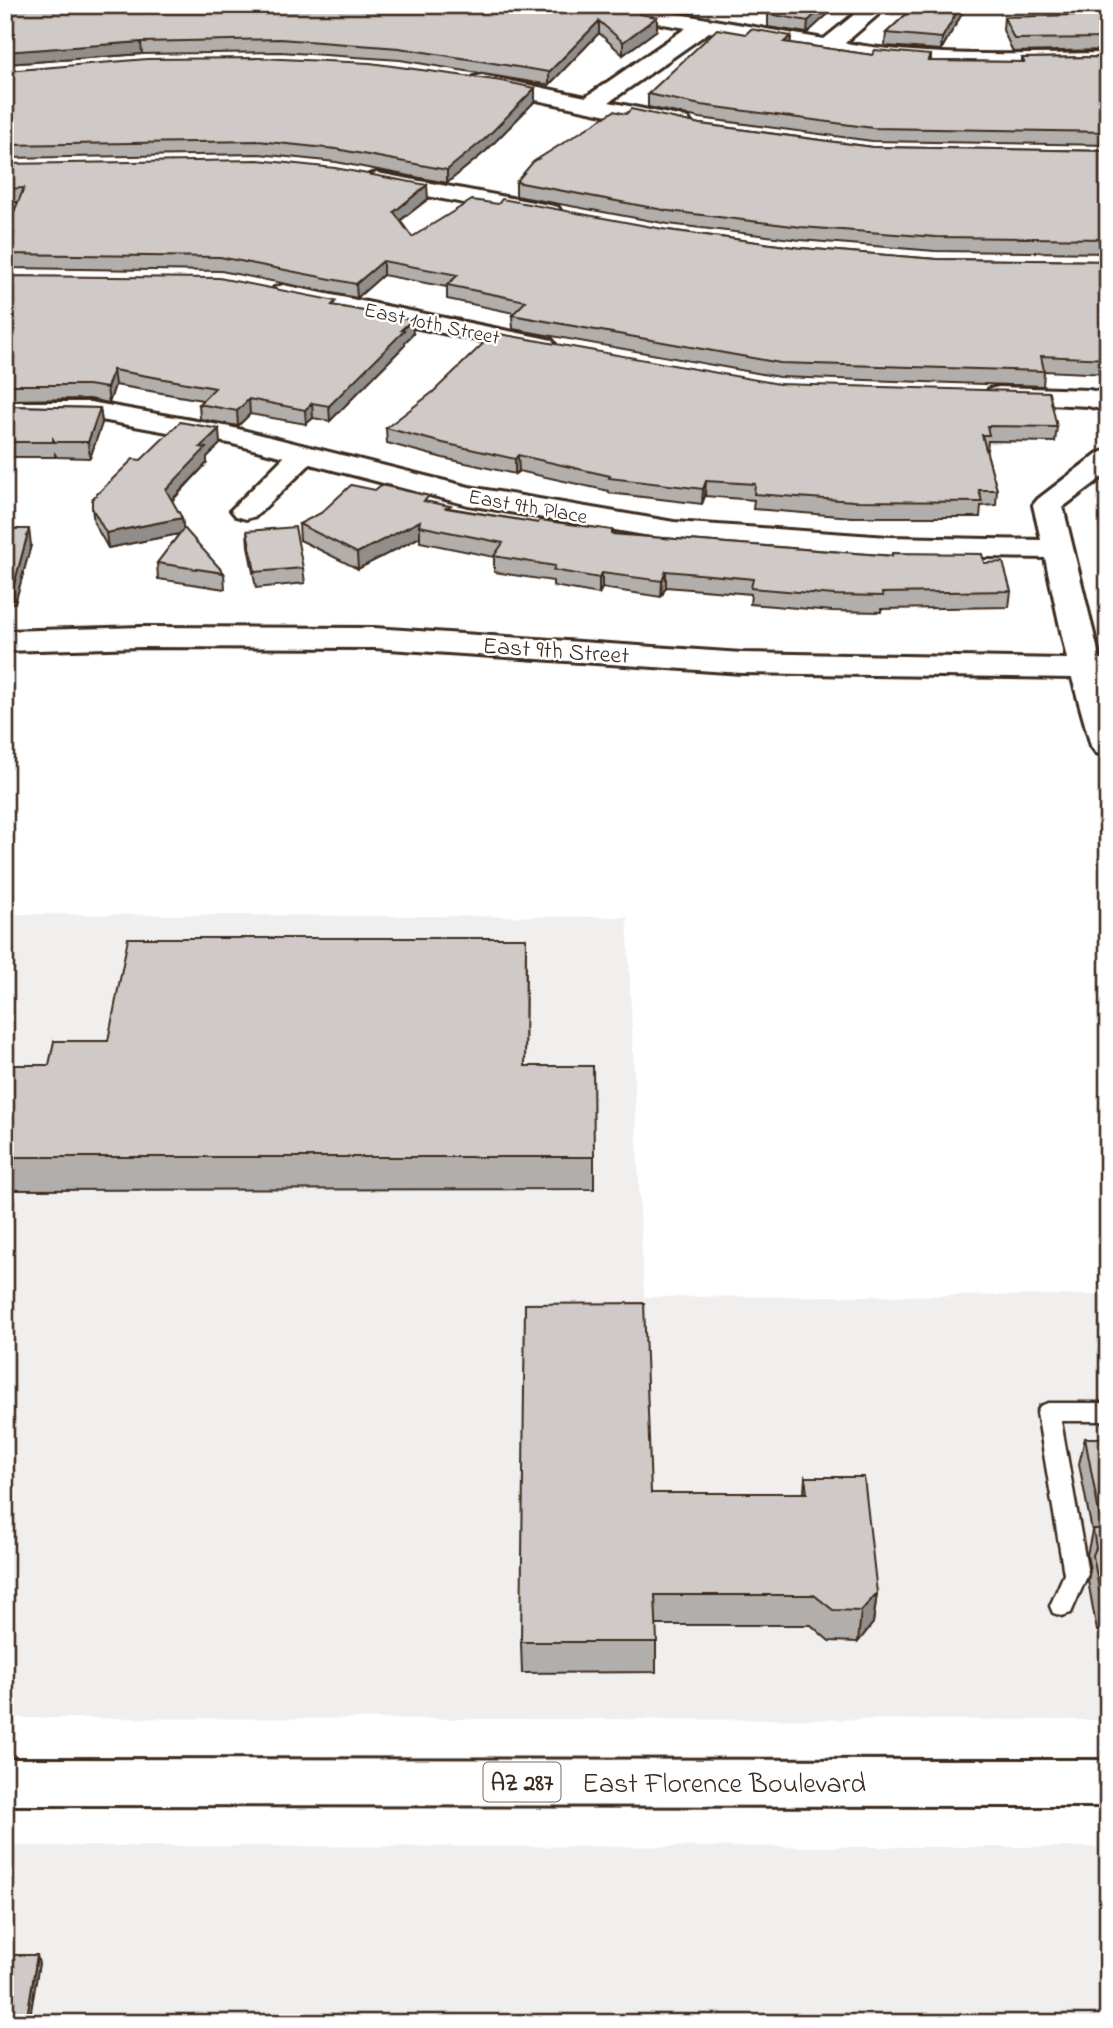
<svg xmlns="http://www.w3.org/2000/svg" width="1113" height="2028" viewBox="0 0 1113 2028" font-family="'Indie Flower',sans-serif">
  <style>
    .built { fill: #f1efee }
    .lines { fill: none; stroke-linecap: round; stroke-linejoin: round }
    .lane-casing { stroke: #3b2a1e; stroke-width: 5 }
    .street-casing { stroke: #3b2a1e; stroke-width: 6 }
    .primary-casing { stroke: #3b2a1e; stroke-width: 6 }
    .lane { fill: #fff; fill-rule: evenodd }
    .street { fill: #fff; fill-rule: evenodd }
    .primary { fill: #fff; fill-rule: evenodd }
    .wall { fill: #b2aeab; stroke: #3b2a1e; stroke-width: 2 }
    .shaded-wall { fill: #918d8b; stroke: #3b2a1e; stroke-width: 2 }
    .building { fill: #cfcac7; stroke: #3b2a1e; stroke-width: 2 }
    .labels { text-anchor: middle; stroke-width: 5; stroke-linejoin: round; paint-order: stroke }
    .far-street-label { font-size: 21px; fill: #3b2a1e; stroke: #fff }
    .shield { fill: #fff; stroke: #766a62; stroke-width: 2 }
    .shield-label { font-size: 23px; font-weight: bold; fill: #3b2a1e }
    .street-label { font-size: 24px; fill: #3b2a1e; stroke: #fff }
    .near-street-label { font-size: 28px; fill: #3b2a1e; stroke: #fff }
  </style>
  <rect width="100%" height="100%" fill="#fff"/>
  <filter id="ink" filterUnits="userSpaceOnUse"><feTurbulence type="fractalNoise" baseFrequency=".0143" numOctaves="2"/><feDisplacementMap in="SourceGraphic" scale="14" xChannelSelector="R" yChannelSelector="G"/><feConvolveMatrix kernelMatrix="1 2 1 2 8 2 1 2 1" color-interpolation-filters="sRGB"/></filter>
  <g filter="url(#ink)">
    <path class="built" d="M5,914l622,3 17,380 464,-2v425l-1103,-2z
      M5,1846l1103,1v176h-1103z"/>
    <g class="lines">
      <g class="lane-casing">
        <path id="lane" d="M1048,1403h60v18h-47l27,153 -17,39 -9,3 -9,-3 -3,-7 14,-32 -27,-162 3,-6z"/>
      </g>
      <g class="street-casing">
        <path id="street" d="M578,5h48l198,34 42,-34h23l-44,38c87,15 175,11 263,10v14l-120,1 -99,-5 -180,-31 -100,70 79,16 3,5 -3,5 -8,2 -206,-43 -3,-5 3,-5 8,-2 104,22 100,-69 -98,-17 -7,-2z
          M377,173l172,32 9,2 3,5 -3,5 -9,2 -180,-34 -4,-5 4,-5z
          M283,285l260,53 9,2 4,6 -4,6 -9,2 -269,-56 -4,-5 4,-5z
          M999,387l90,3 19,4v17l-20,-5 -99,-5 -4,-6 4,-6z
          M5,402h85l140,25 239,60 205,35 214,15 153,3 -8,-35 5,-6 60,-46 10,-3v23l-45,34 37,152h8v20h-3l3,9v68l-12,-3 -5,-7 -19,-68 -330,-5 -368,-25 -232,-1 -137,4v-20l137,-4 232,1 368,25 325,6 -22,-101 -157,-3 -214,-15 -206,-35 -158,-41 -54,52 -10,3 -10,-3 -5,-6 53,-53 -55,-14 -139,-25h-85z"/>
      </g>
      <g class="primary-casing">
        <path id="primary" d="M5,1759l1103,1v46l-1103,-1z"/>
      </g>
      <use href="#lane" class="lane"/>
      <use href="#street" class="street"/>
      <use href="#primary" class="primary"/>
    </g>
    <path class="wall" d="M5,5l638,10 14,2v13l-34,25 -24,-22 -50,52 -149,-25 -120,-8 -138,2 -135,10 -1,-4h-1z
      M643,5h21l-3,3z
      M838,5l-31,28 -39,-6v-13z
      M916,5h51l-26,45 -56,-4 1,-13z
      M1108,14v36l-95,2 -10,-22 1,-13z
      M746,34l45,2 -1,7 82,12h59v6l91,1v-4l86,-1v88l-236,-4 -172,-23 -52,-11v-13z
      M535,88v13l-49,50 -39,32 -111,-21 -77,-8 -254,4v-27z
      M626,114l247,33 235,4v102l-173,-2 -135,-11 -132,-16 -152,-28v-14z
      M5,164l423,35 -28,22 12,16 256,-7 133,18 135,11 172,2v113l-64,-3 -1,15 -264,-9 -266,-48 -1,-14 2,-2 -67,-14v-12l-64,-12 -26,23 -136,-27 -214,-3 -2,-14 3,-6h-1l-2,-15 13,-31h-13z
      M5,276l331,30 77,28 -8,8v3l-75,76 -17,-3 -7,6 -56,-10 -12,12 -38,-7 -1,-15 3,-4 -87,-15 -6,18 -19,-4 -85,1z
      M779,384l278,43 -2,15 -67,-1 -1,9h-1l11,40 -1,15 -15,1 -1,11h-128l-99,-8 1,-9 -49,-4 -3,8 -93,-11v-2l-90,-20 -4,3 -72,-16 -56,-15 -1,-15z
      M5,406l95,2 2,15 -12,35 -33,-1 -2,-3v3h-50z
      M220,444l-13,13v6l-35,38 10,17 1,11 41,44 1,16 -67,-10 -1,-16 22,-29 -71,14 -14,-25 -2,-15 49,-48z
      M429,502l21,6 88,15 74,11 372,29 27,28 -2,16 -128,2v3l-49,-1 -82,-7 1,-10 -85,-7 -5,10 -59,-9 -3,6 -46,-8v-5l-59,-9v-15l-74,-15v-5l-62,32 -58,-29 -1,-16z
      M5,529l26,16 -16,58h-10z
      M247,531l56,37 2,15 -49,5 -8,-42z
      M526,938l-1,128 69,91v32l-589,1v-125h44l59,-24z
      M1085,1438h23v193h-11l-9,-50 2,-11 -3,-15 5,-24 -13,-67z
      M805,1477l72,116 -4,30 -15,19 -29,-1 -18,-16h-155v47l-134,1 -1,-31 130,-149h153z"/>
    <path class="shaded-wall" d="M825,5h13l-31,28 1,-12z
      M961,5h6l-26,45 1,-12z
      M657,17v13l-34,25v-13z
      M599,21v12l-50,52v-13z
      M791,36l-1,13 -6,-7z
      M141,42l1,12 -135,10 -1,-4h-1v-9z
      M535,88v13l-49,50 -39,32v-13z
      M427,185l1,14 -34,26v-13z
      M383,261v14l-26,23 -1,-14z
      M412,320l1,14 -8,8v3l-75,76 -1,-15z
      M113,370l2,15 -6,18 -2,-15z
      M249,399l1,15 -12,12 -1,-15z
      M312,403l1,15 -7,6 -1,-14z
      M100,408l2,15 -12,35 -2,-16z
      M219,429l1,15 -13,13v6l-40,42 -1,-15 34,-43z
      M518,455l1,16 -4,3v-15z
      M706,481l-1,15 -3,8 1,-15z
      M182,518l2,15 -76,15 -2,-15z
      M420,521v16l-62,32 -1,-16z
      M29,529l2,16 -16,58 -2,-15z
      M666,571v16l-5,10 1,-16z
      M602,573v15l-3,6v-16z
      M877,1593l-4,30 -15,19 3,-31z
      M37,1955l2,9 -10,59h-3z"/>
    <path class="building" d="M5,5h608l30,6 -4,3 18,3 -34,25 -24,-21 -50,51 -150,-24 -119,-9 -139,3 -136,10z
      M779,5h46l-17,16 -40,-7z
      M916,5h45l-19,33 -56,-5z
      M1108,14v24l-94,1 -10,-22z
      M717,29l29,5 5,-5 40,7 -7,6 88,13 3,-5 56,5 -3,6 96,1 -2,-4 86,-1v75l-235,-4 -172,-23 -53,-11z
      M259,58l111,5 132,18 33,7 -49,50 -39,32 -111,-21 -78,-8 -253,4v-14l5,-13 -3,-47 140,-12z
      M631,109l69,15 173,23 235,4v88l-172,-2 -135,-10 -132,-16 -153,-29 17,-20 81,-51 12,3z
      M258,160l77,8 92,17 -33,27 18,25 60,-37 26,4 4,-5 166,31 133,18 135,11 172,2v98l-67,-3 3,15 -264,-8 -268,-48 14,-14 -79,-16 11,-10 -75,-14 -27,23 -136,-27 -215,-3 9,-20h-9v-1l19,-45 -19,1v-25z
      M5,276l214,2 117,23 -4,4 80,15 -11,10 3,1 -75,75 -17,-3 -7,7 -56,-11 -12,12 -38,-7 16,-16 -102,-18 -6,18 -19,-3h-83z
      M494,333l285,51 270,8 8,35 -70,-1 2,9h-7l15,55h-18l3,12 -128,-1 -100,-7 1,-10 -49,-3 -3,8 -94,-11 1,-2 -92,-21 -3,4 -72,-16 -57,-15 47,-36z
      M5,406l95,2 -12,34h-33l-2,-3v3h-48z
      M180,422l39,7 -19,18 6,1 -40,42 16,28 -76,15 -14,-25v-9l41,-40 8,1z
      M351,485l24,5 6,-5 48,11 -5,5 26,5 -4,2 92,15 2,-3 72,10v4l280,22v-3l90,1 2,9 19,-1 8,29 -129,2 1,3 -49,-1 -83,-7 2,-9 -87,-8 -4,10 -60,-8 -3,5 -46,-8 2,-4 -61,-10 9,-13 -84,-17 1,-5 -63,32 -58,-29 22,-11z
      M295,527l8,41 -48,4 -8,-41z
      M184,528l40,45 -67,-10z
      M5,529h24l-16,59 -8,-1z
      M128,938h398l-1,128h68l1,91h-589v-92h44l5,-24h54z
      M644,1303l7,190h156l-2,-16h59l13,116 -16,18 -28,-1 -19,-15h-159l2,47h-136l4,-338z
      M1085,1438h23v167h-6l-9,-50 3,-7 -3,-19h9z
      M5,1955h32l-11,68h-21z
      M774,2021l334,1v1h-334z"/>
  </g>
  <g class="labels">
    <g class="far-street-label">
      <text transform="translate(432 323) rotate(12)" y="7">East 10th Street</text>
      <text transform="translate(528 506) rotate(10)" y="7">East 9th Place</text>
    </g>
    <rect class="shield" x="483.5" y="1762.5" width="77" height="39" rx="5"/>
    <g class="shield-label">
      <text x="522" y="1790">AZ 287</text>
    </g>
    <g class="street-label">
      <text transform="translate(556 650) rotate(4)" y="8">East 9th Street</text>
    </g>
    <g class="near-street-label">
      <text x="724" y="1792">East Florence Boulevard</text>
    </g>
  </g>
  <rect width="1113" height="2028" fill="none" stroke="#fff" stroke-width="28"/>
  <rect x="14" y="14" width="1085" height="2000" fill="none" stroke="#3b2a1e" stroke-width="2.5" filter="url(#ink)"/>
</svg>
